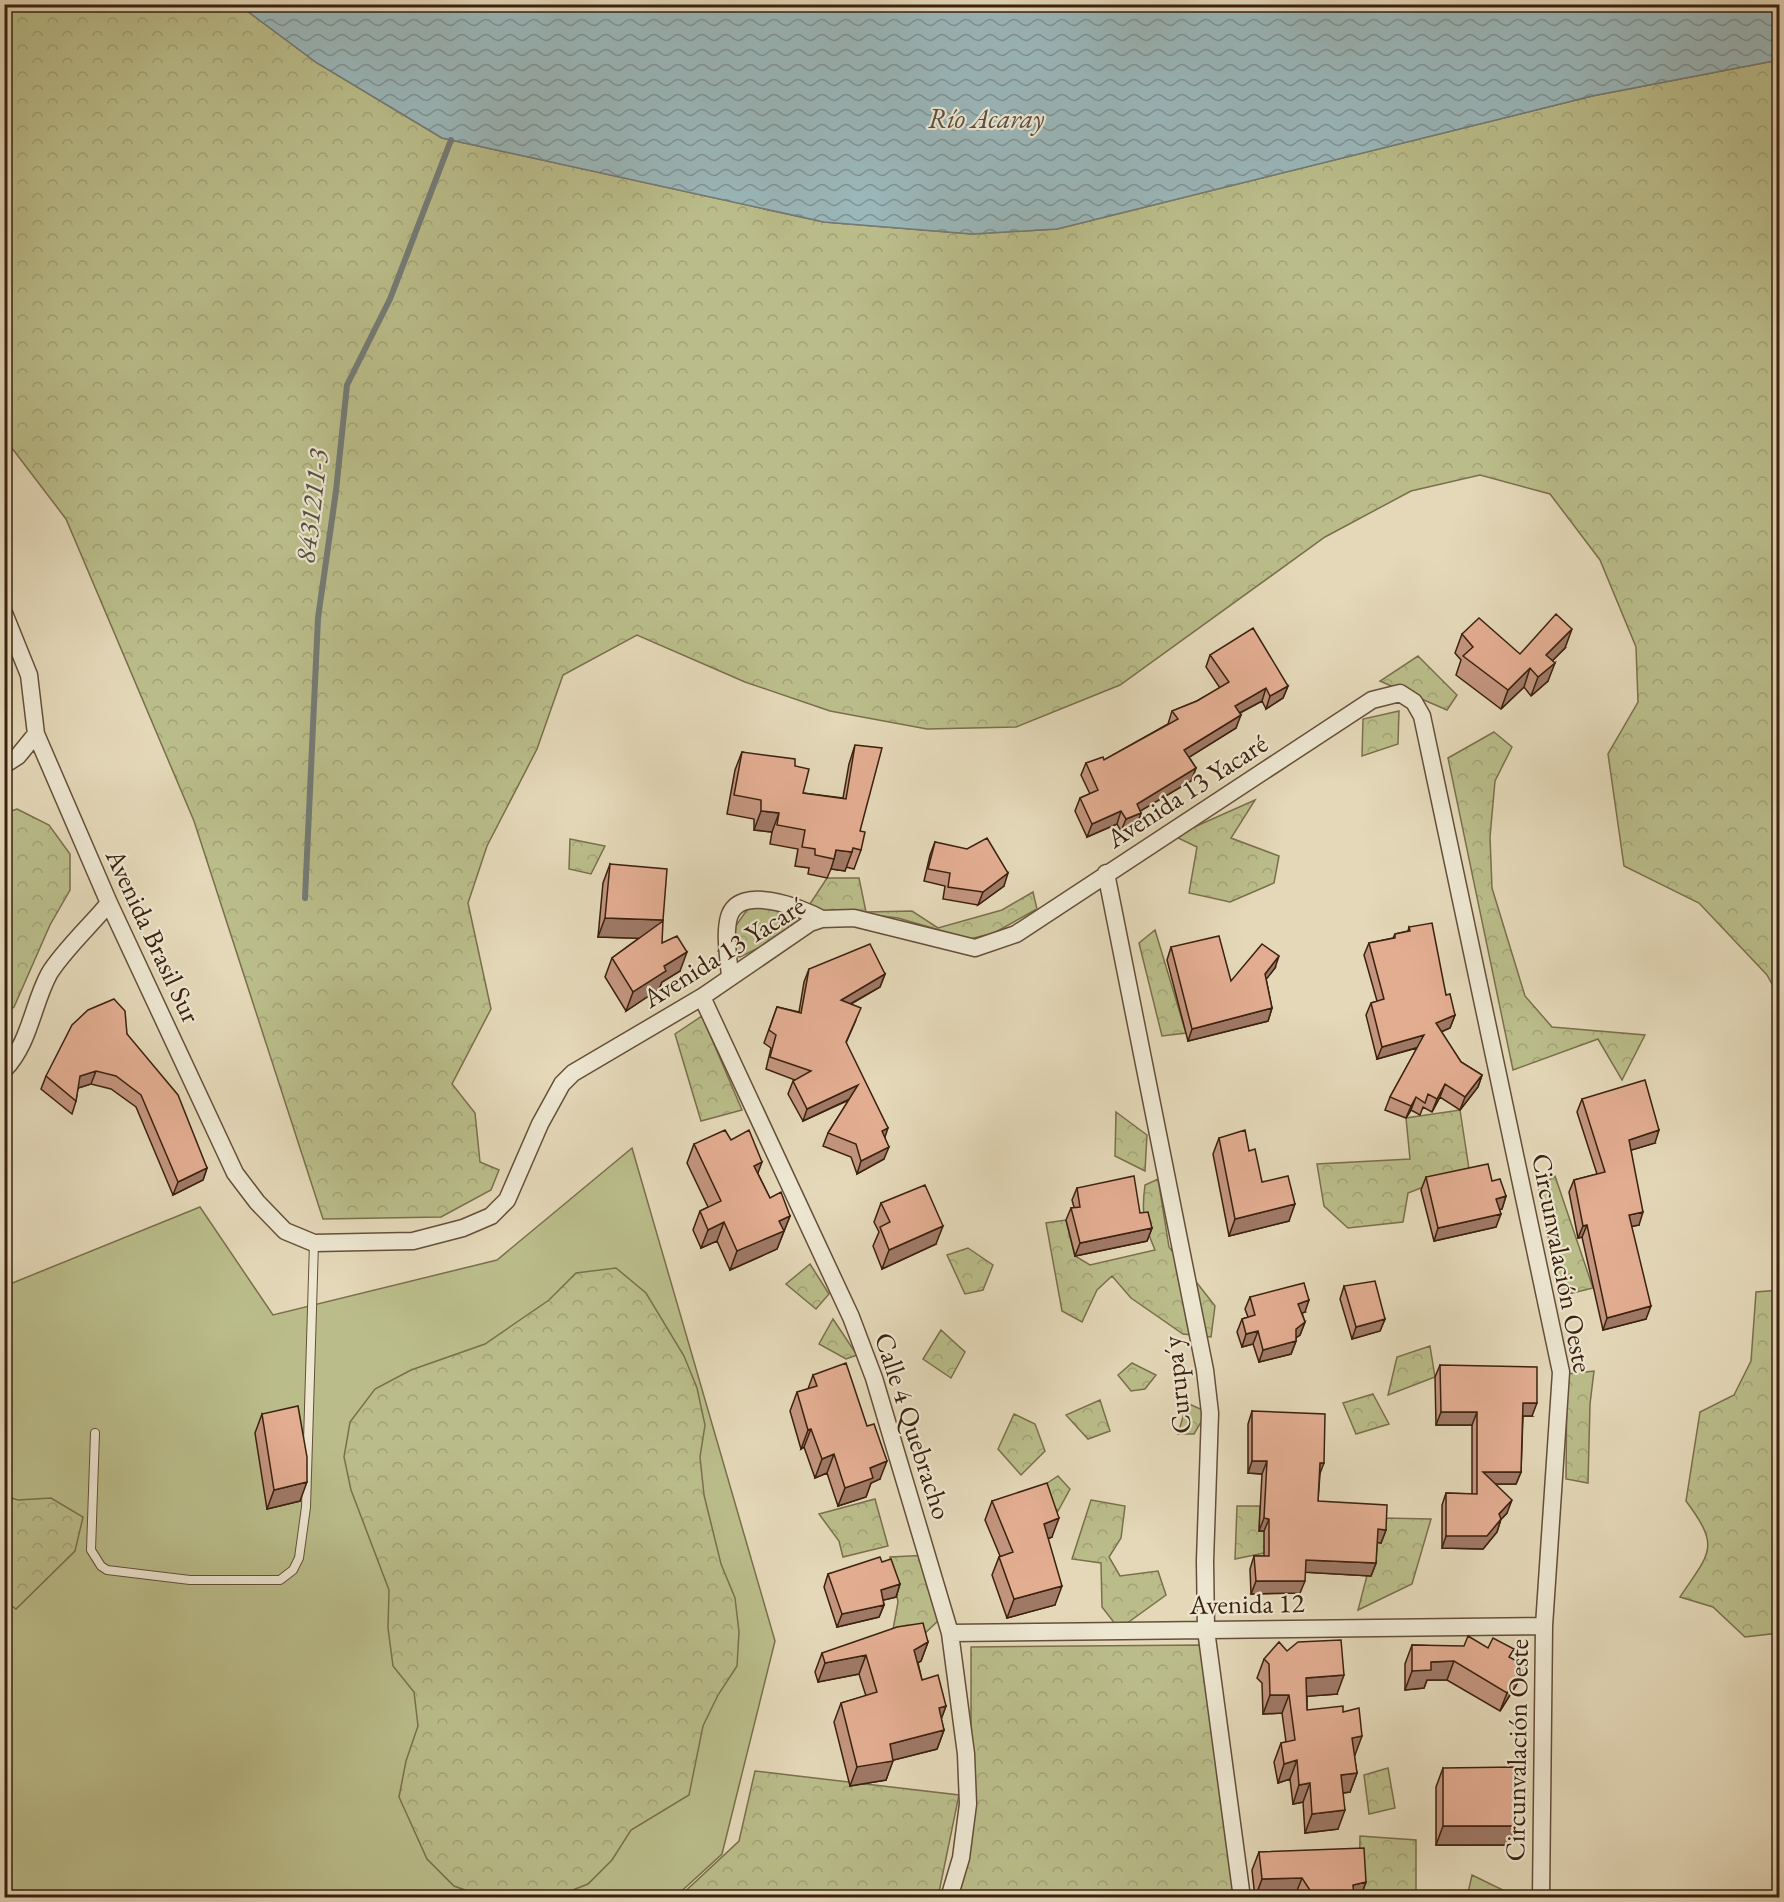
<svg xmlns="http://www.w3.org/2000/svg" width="1784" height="1902" viewBox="0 0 1784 1902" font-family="'EB Garamond',serif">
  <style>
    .green { fill: #babd8a; stroke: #7a6f4c; stroke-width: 1.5 }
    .forest { fill: url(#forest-crowns); stroke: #7a6f4c; stroke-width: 1.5 }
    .water { fill: url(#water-waves); stroke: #747b76; stroke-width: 1.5 }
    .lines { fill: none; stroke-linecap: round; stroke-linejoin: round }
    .stream { stroke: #747b76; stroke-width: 6 }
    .service-casing { stroke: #654f39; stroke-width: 10 }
    .minor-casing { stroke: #654f39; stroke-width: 19 }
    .service { stroke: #ede6d1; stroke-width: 8 }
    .minor { stroke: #ede6d1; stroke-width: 16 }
    .wall { fill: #c3957e; stroke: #3b210f; stroke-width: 1.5 }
    .shaded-wall { fill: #9f7966; stroke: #3b210f; stroke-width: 1.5 }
    .building { fill: #e3ad92; stroke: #3b210f; stroke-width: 1.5 }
    .labels { text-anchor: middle; stroke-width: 4.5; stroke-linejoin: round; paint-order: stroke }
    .street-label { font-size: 27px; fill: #3b210f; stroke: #ede6d1 }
    .water-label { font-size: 28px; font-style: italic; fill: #584e42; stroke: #ede6d1 }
  </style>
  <defs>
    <pattern id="forest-crowns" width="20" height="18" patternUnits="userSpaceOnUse" patternTransform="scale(1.5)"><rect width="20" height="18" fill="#babd8a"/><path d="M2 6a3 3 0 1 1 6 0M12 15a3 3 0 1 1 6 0" fill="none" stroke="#a1a276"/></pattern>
    <pattern id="water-waves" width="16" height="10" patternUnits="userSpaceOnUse" patternTransform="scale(1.5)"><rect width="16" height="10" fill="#9ab7ba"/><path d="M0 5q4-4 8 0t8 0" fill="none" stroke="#7f9496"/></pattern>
  </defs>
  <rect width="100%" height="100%" fill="#e4d8b8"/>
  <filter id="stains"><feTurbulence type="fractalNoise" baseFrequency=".00333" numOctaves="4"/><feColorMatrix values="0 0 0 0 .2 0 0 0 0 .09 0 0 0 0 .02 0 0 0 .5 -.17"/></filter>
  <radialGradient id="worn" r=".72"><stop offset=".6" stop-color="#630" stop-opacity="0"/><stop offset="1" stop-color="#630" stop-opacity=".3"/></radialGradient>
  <path class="green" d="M632,1148l143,493 -53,213 -47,43 -670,1v-612l195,-79 73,108 224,-55z"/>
  <path class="forest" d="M5,5h234l78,58 125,75 382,84 148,12 85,-5 535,-133 187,-36v937l-12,-22 -68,-72 -75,-37 -16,-112 30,-52 -2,-55 -36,-87 -50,-66 -70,-19 -69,16 -86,46 -205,148 -104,42 -89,2 -97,-18 -85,-29 -108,-47 -74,40 -26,74 -50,97 -19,57 23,106 -39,75 23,29 5,49 19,8 -8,20 -50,27 -118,2 -129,-398 -128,-302 -61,-80z
    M1418,656l39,39 -10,15 -67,-29z
    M1399,711l-1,33 -36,12 1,-37z
    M1494,732l18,15 -17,34 -5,56 2,51 33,108 27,31 93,8 -23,45 -24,-41 -85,31 -65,-312z
    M1255,800l-24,38 48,18 -5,27 -44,19 -41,-9 8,-46 -23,-11z
    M17,809l32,16 21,29v36l-20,35 -36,82 -9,6v-200z
    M570,839l35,7 -14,28 -22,-5z
    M827,878h32l7,34 46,-1 26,17 64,-18 31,-18 4,17 -43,24 -24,6 -72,-21 -64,-8 -94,47 -22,-6 36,-51 54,7z
    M1155,930l31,103 -24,3 -23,-93z
    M702,1016l40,94 -41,11 -26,-87z
    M1460,1110l9,59 -61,24 -5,29 -55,6 -24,-22 -7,-42 93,-5 -4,-41z
    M1116,1112l31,23 -2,36 -30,-15z
    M1555,1176l38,112 -33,8 -22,-110z
    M1158,1179l11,68 46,59 -4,31 -28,-3 -52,-36 -19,-22 -15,14 -15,32 -20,-11 -16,-88 20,-3 9,36 15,9 65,-15c-11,-26 -14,-36 -10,-65z
    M968,1248l25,17 -10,25 -18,4 -18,-39z
    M810,1264l19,30 -13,15 -30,-25z
    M616,1268l30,25 38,63 13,32 8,37 -5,32 4,38 17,69 14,34 4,34 -2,34 -19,29 -15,31 -14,69 -58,35 -19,30 -24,24 -33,13h-71l-30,-11 -27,-27 -28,-62 7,-36 12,-35 -4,-34 -21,-26 -5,-38 1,-38 -38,-100 -7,-33 6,-35 25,-33 36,-19 74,-26 64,-44 27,-27z
    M1779,1290v343l-34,4 -32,-30 -33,-10c30,-45 41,-49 6,-96l14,-89 34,-17 17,-34 5,-69z
    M833,1319l24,36 -11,4 -27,-15z
    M941,1330l24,22 -14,26 -28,-19z
    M1430,1346l5,31 -47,18 9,-38z
    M1132,1363l24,12 -11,14 -14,2 -13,-16z
    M1594,1371l-4,33 -2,79 -22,-4 1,-105z
    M1373,1394l16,30 -33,10 -13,-31z
    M1100,1400l10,31 -22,8 -22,-24z
    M1187,1403l20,9 -13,22h-16z
    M1014,1414l21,10 10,27 -24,24 -23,-26z
    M1058,1476l12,13 -12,22 -21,-21z
    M5,1496l13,4 33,-2 32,19 -8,34 -59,58 -11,-8z
    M875,1499l13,47 -45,11 -4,-16 -20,-27z
    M1091,1500l34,6 -4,32 -12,19 11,19 38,-5 8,24 -47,34 -17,-22 -1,-44 -29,-4z
    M1237,1506h23l-1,24 15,2v11l-10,10 -29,6z
    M1382,1518l49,1 -19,65 -54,26z
    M930,1555l10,64 -17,16 -33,11 8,-44 -8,-45z
    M1204,1645l33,252 -286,1 20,-59v-192z
    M1388,1768l7,40 -26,6 -5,-39z
    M755,1771l204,24 -21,102 -260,1 61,-57z
    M1360,1836l56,4v57l-57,1z
    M1472,1875l35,17 -2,5h-38z"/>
  <path class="water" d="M1779,4v56l-187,36 -535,133 -85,5 -148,-12 -382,-84 -125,-75 -78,-58z"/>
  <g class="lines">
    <path class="stream" d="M305,898l13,-280 18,-127 11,-106 43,-86 61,-159"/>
    <g class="service-casing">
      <path id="service" d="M95,1433l-4,117 10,16 6,4 83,10h90l13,-10 6,-12 7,-51 8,-264"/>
    </g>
    <g class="minor-casing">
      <path id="minor" d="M4,613l25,62 7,59 73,169 126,270 22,29 28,29 29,12 99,-2 50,-13 28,-12 16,-16 33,-76 22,-40 11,-11 129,-76 108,-74 12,-4 32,-1 121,30 41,-14 356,-234 28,-7 14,9 8,14 139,656 -17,254 -3,272
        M4,765l14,-9 18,-22
        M1106,873l99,497 5,43 -5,148 1,69 36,268
        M730,978c-1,-19 -6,-43 -1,-61 10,-34 73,-9 93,2
        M702,997l149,320 23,61 76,255 16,121 2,50 -7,54 -12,40
        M4,1070c26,-27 28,-64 45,-96 13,-22 43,-50 60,-71
        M950,1633l594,-7"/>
    </g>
    <use href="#service" class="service"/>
    <use href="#minor" class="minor"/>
  </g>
  <path class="wall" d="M1462,634l58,20 45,-6 -13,13 -4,20 -17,15 -7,-9 -23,22 -45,-34 5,-15 -6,-7z
    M1210,655l78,31 -5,12 -17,11 -4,-8 -22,12 -4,15 -47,29 7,11 -5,13 -51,30 1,2 -4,13 -16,5 -4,-7 -30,13 -12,-26 5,-13 10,-4 -9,-19 5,-12 18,-3 64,-36 4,-13 25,-10 23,-13 -14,-21z
    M855,745l6,105 -7,19 -8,-2 -1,4 -14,-2 -4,9 -19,-4 1,-6 -14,-2 3,-17 -28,-5 2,-12 -18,-2v-11l-27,-5 8,-44 7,-18 53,14 8,27 40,5 6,-34z
    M935,842l69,44 -26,19 -35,-6 2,-13 -21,-5 6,-26z
    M610,864l70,107 -18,11 -3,7 -33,22 -21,-34 7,-19 27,-20 -41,-1 5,-54z
    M1409,927l37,68 9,20 -5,13 -9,4 20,30 21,13 -4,12 -18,23 -20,-13 -8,15 -9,-5 -3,8 -9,-5 -5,8 -21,-8 5,-13 27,-49 -40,11 -11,-44 5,-12 6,-2 -13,-46 5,-12 24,-5 2,-4 13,-3z
    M1171,947l60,34 44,-13 -9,11 6,29 -4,13 -80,20 -21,-81z
    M809,969l76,5 -5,13 -29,17 5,16 -10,23 39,94 -1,22 -27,15 -6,-17 -28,-11 5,-13 21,-33 -46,21 -15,-27 5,-13 2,-1 -29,-11 5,-21 -7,-5 13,-36 22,5 5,-30z
    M127,1034l80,134 -4,12 -30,15 -37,-88 -25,-18 -20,-5 -13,4 -2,13 -4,13 -31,-25 5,-13z
    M1582,1099l73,44 -24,7 8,75 -8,1 15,93 -43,11 -21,-93 -4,1 -9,-46 5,-12 23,-6 -20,-62z
    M1219,1138l30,13 13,31 27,39 -60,15 -16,-82z
    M731,1140l27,34 12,24 20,18 -13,33 -47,21 -13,-29 -16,7 -8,-18 7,-19 8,-4 -21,-44 7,-19z
    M1426,1177l66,4 14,15 -4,13 -3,1 -3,17 -62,14 -13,-51z
    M1077,1188l63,25 12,15 -5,13 -72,15 -9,-36 5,-12 3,-1 -2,-7z
    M881,1203l55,41 -54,25 -9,-23 6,-14 -5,-10z
    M1344,1286l41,33 -5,12 -28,8 -12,-40z
    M1250,1297l55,15 -3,1 3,9 -5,13 -4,3v3l-5,13 -32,8 -6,-18 -11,3 -5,-15 5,-13 6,-2 -3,-8z
    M1440,1365l92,51h-9l-2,56 -5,12h-20l11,29 -6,6 -4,13 -14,17 -41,-1v-43l4,-12 26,1v-69h-36l-1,-48z
    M813,1375l67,104 -9,4 -5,14 -28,9 -11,-33 -12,5 -11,-31 -3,2 -11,-38 7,-19 11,-3z
    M1252,1411l68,63 -2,27 68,29 -5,13 -4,-1 -1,21 -5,13 -66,-4 -5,21 -49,1 -1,-25 4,-13h10v-25h-5l3,-57 -14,-1v-49z
    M262,1414l38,87 -33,8 -12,-76z
    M992,1501l60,36 -4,2 7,66 -48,13 -15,-43 7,-18 1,-1 -15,-36z
    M882,1562l18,22 -4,13 -13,3 1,5 -5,12 -42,10 -13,-40 4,-13z
    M928,1642l-7,19 -3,2 4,17 24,26 -5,13 3,11 -7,19 -44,11 -7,20 -36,6 -16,-64 7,-19 25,-7 -7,-22 -41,8 -3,-10 7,-19z
    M1412,1645l76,3 36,17 -7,19 -17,27 -53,-31h-20l-3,8 -19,2v-26z
    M1287,1651l50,43 -30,2v14l36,2 12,43h-1l3,18 -7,19 -7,1 -5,36 -33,4 -2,-31 -10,2 -3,-25 -12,4 -4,-21 7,-19 5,-1 -4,-29 -19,1 -1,-31 -5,-5 7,-19z
    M1443,1768l66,77h-73v-58z
    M1259,1852l107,30 -6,16h-64l-1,-2 -40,2 -3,-28z"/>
  <path class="shaded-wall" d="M1572,629l-7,19 -26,26 7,-19z
    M1555,663l-7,18 -17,15 7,-19z
    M1530,668l-6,19 -23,22 7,-19z
    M1288,686l-5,12 -17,11 4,-13z
    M1266,688l-4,13 -32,17 5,-12z
    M1241,715l-5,13 -56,35 4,-13z
    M1196,768l-5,13 -59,35 5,-12z
    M761,811l18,2 -7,19 -18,-2z
    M1121,811l-4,13 -30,13 5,-13z
    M1141,813l-4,13 -16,5 5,-12z
    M836,850l16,2 -7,19 -14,-2 3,-10z
    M1008,873l-4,13 -26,19 5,-13z
    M605,918l58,2 -6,19 -59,-2z
    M687,952l-7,19 -18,11 -3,7 -33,22 7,-19 31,-26z
    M1279,956l-4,12 -14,18 4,-12z
    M885,974l-5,13 -44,25 5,-12z
    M1272,1008l-4,13 -80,20 4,-12z
    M1455,1015l-5,13 -19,8 5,-13z
    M1424,1035l-5,12 -42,12 5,-12z
    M96,1071l-5,13 -16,5 5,-13z
    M1482,1075l-4,12 -18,23 5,-13z
    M1445,1084l-5,13 -8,15 5,-13z
    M858,1085l-4,12 -51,24 4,-12z
    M1416,1097l-5,13 -5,8 5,-12z
    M888,1128l-4,12 -2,-9z
    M1659,1130l-4,13 -30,9 4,-12z
    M889,1147l-5,12 -27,15 4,-13z
    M762,1162l-7,19 -1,-15z
    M207,1168l-4,12 -30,15 5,-13z
    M1506,1196l-4,13 -11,3 5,-13z
    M1295,1204l-6,17 -60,15 6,-17z
    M1643,1212l-4,13 -15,3 5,-13z
    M1501,1214l-5,13 -62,14 4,-13z
    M790,1216l-13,33 -47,21 7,-19 42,-30z
    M724,1222l-7,19 -16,7 7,-18z
    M1587,1225l-5,12 -4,1 5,-12z
    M943,1226l-7,18 -54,25 7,-19z
    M1152,1228l-5,13 -72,15 5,-13z
    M1309,1300l-4,12 -11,5 4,-13z
    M1651,1306l-5,13 -43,11 4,-12z
    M1385,1319l-5,12 -28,8 4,-12z
    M1305,1322l-5,13 -9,6 5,-12z
    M1258,1331l-5,13 -11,3 4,-13z
    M1296,1341l-5,13 -32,8 4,-12z
    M1523,1403h14l-5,13h-14z
    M1441,1412h36l-5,13h-36z
    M811,1429l-7,18 -3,2 7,-19z
    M834,1454l-7,19 -12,5 7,-19z
    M887,1461l-7,18 -9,4 -5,14 -28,9 7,-18 25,-20z
    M1252,1461h15l-5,13 -14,-1z
    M1320,1463h4l-5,13z
    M1483,1472h38l-5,12h-37z
    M307,1482l-7,19 -33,8 7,-19z
    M1512,1500l-5,13 -13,14 5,-13z
    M1059,1518l-7,19 -15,6 7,-19z
    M1264,1518l5,1 -5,12h-5z
    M1501,1519l-4,13 -14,17 -41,-1 4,-12z
    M1378,1529l8,1 -5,13 -8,-1z
    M1306,1560l70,3 -5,13 -70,-4z
    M1256,1581h49l-5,12 -49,1z
    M900,1584l-4,13 -20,5 5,-12z
    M1062,1586l-7,19 -48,13 7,-19z
    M884,1605l-5,12 -42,10 5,-13z
    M928,1642l-7,19 -13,8 6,-19z
    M866,1655l-7,19 -41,8 7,-19z
    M1454,1661l-7,19h-20l-3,8 -19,2 7,-19 19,-9z
    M1524,1665l-7,19 -17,27 7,-18z
    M1344,1675l-7,19 -38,3 7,-19z
    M1270,1695h19l-7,18 -19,1z
    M946,1706l-7,19v-17z
    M944,1730l-7,19 -51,13 7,-1 -7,19 -36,6 7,-19 33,-23z
    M1362,1736l-7,19 -10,1 7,-18z
    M1297,1760l-7,19 -12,4 6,-19z
    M1357,1773l-7,19 -16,2 7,-19z
    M1310,1783l-7,19 -10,2 6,-19z
    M1345,1810l-7,19 -33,4 7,-19z
    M1443,1826h73l-7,19h-73z
    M1302,1878l-7,18 -40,2 7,-19z
    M1366,1882l-6,16h-12l5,-13z"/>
  <path class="building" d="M1556,614l16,15 -26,26 9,8 -17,14 -8,-9 -22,22 -45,-34 10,-9 -11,-13 17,-16 41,36z
    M1253,628l35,58 -18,10 -4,-8 -31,18 6,9 -57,35 12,18 -59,36 4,9 -15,6 -5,-8 -29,13 -12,-26 18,-8 -12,-27 17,-6 1,3 74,-41 -6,-8 25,-10 32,-19 -19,-27z
    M4,669l5,1v7l-5,15z
    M855,745l27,3 -22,83 5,1 -4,18 -8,-2 -1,4 -16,-2 -2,9 -19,-4v-6l-13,-2 3,-17 -28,-5 2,-12 -18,-2v-11l-27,-5 8,-43 53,7v7l14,3 -6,24 43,6z
    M987,838l21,35 -25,19 -35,-5 2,-14 -22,-4 7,-27 32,7z
    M610,864l57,5 -4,51 -58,-2z
    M663,921l-1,22 15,-7 10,16 -23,14 2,5 -33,21 -21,-34z
    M1432,923l14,72 4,-1 5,21 -19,8 25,39 21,13 -17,22 -20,-13 -8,15 -9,-5 -3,9 -9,-6 -5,9 -21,-9 34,-62 -42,12 -11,-44 13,-4 -15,-56 26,-5v-4l15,-3 -1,-4z
    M1219,936l12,45 31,-37 17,12 -14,18 7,34 -80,21 -21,-82z
    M870,944l15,30 -44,26 20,8 -15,34 42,86 -6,3 7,16 -28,14 -5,-17 -28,-11 30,-48 -51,24 -14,-28 18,-10 -41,-14 6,-22 -7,-5 8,-23 24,6 8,-44z
    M114,999l11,12 2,23 51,61 29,73 -29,14 -37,-87 -25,-19 -20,-5 -16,5 -4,25 -30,-25 26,-51 16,-15z
    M1645,1080l14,50 -30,10 14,72 -14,3 22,91 -44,12 -20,-93 -4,1 -9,-46 31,-8 -23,-73z
    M725,1130l6,10 18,-10 13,32 -8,4 16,32 11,-6 9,24 -11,5 5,10 -47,20 -13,-29 -16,8 -8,-19 21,-10 -27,-57z
    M1245,1130l4,21 6,-2 7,33 26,-6 7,28 -60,15 -16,-81z
    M1488,1164l4,17 8,-2 6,17 -10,3 5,15 -63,14 -12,-51z
    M1134,1176l6,37 8,-1 4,16 -72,15 -9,-35 9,-1 -3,-19z
    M925,1185l18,41 -54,24 -9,-23 10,-5 -9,-19z
    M1375,1281l10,38 -29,8 -12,-41z
    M1304,1283l5,17 -11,4 7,18 -9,7v12l-33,9 -5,-19 -12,3 -4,-15 13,-4 -5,-18z
    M846,1363l21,63 7,-2 13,37 -17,7 3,10 -28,10 -11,-34 -12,5 -11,-30 -3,1 -11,-38 20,-6 -4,-11z
    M1440,1365l97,2v36h-14l-2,69h-38l29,28 -13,14 2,5 -14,17h-41v-43l31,1v-82h-36z
    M298,1406l9,51v25l-33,8 -12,-76z
    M1252,1411l73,3 -1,49h-4l-2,38 69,4 -1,25 -8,-1 -2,34 -70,-3 -1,21h-49l-2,-25h15v-37l-5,-1 3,-57h-15z
    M1047,1483l12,35 -15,6 18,62 -48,13 -15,-42 14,-5 -21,-51z
    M880,1557l2,5 9,-3 9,25 -19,6 3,15 -42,9 -14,-40z
    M923,1623l5,19 -14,8 8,30 16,-5 8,31 -7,2 5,22 -54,14 3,17 -36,6 -16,-64 36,-11 -11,-37 -41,8 -3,-10 75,-26z
    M1468,1636l20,12 5,-10 21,11 -5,8 15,8 -17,28 -53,-32 -23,1v8l-19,1v-26l52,1z
    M1341,1640l3,35 -38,3 1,32 36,-4v6l16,-4 3,28 -10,2 5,35 -16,2 4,35 -33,4 -2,-31 -11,2 -2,-25 -13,4 -3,-21 14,-3 -6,-45h-19l-1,-31 -5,-5 15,-17 8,9 11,-9z
    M1516,1767v59h-73v-58z
    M1364,1848l2,34 -13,3 1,13h-39l-13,-20 -40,1 -3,-27z"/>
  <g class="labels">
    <g class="street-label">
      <text transform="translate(1187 791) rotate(-33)" y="9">Avenida 13 Yacaré</text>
      <text transform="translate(153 936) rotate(65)" y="9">Avenida Brasil Sur</text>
      <text transform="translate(724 952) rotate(-32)" y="9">Avenida 13 Yacaré</text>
      <text transform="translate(1562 1263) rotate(79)" y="9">Circunvalación Oeste</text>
      <text transform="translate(1177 1385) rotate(-96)" y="9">Curupa´y</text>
      <text transform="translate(913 1426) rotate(72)" y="9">Calle 4 Quebracho</text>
      <text transform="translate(1247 1604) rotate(-1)" y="9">Avenida 12</text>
      <text transform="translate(1517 1750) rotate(-89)" y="9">Circunvalación Oeste</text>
    </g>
    <g class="water-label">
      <text x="986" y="128">Río Acaray</text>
      <text transform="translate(311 506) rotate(-83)" y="10">8431211-3</text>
    </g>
  </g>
  <rect width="1784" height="1902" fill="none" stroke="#e4d8b8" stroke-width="24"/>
  <rect x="6" y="6" width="1772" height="1890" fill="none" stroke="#3b210f" stroke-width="3"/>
  <rect x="12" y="12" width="1760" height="1878" fill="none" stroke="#3b210f" stroke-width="1.5"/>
  <rect width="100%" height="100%" filter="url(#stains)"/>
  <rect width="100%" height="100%" fill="url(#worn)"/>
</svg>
